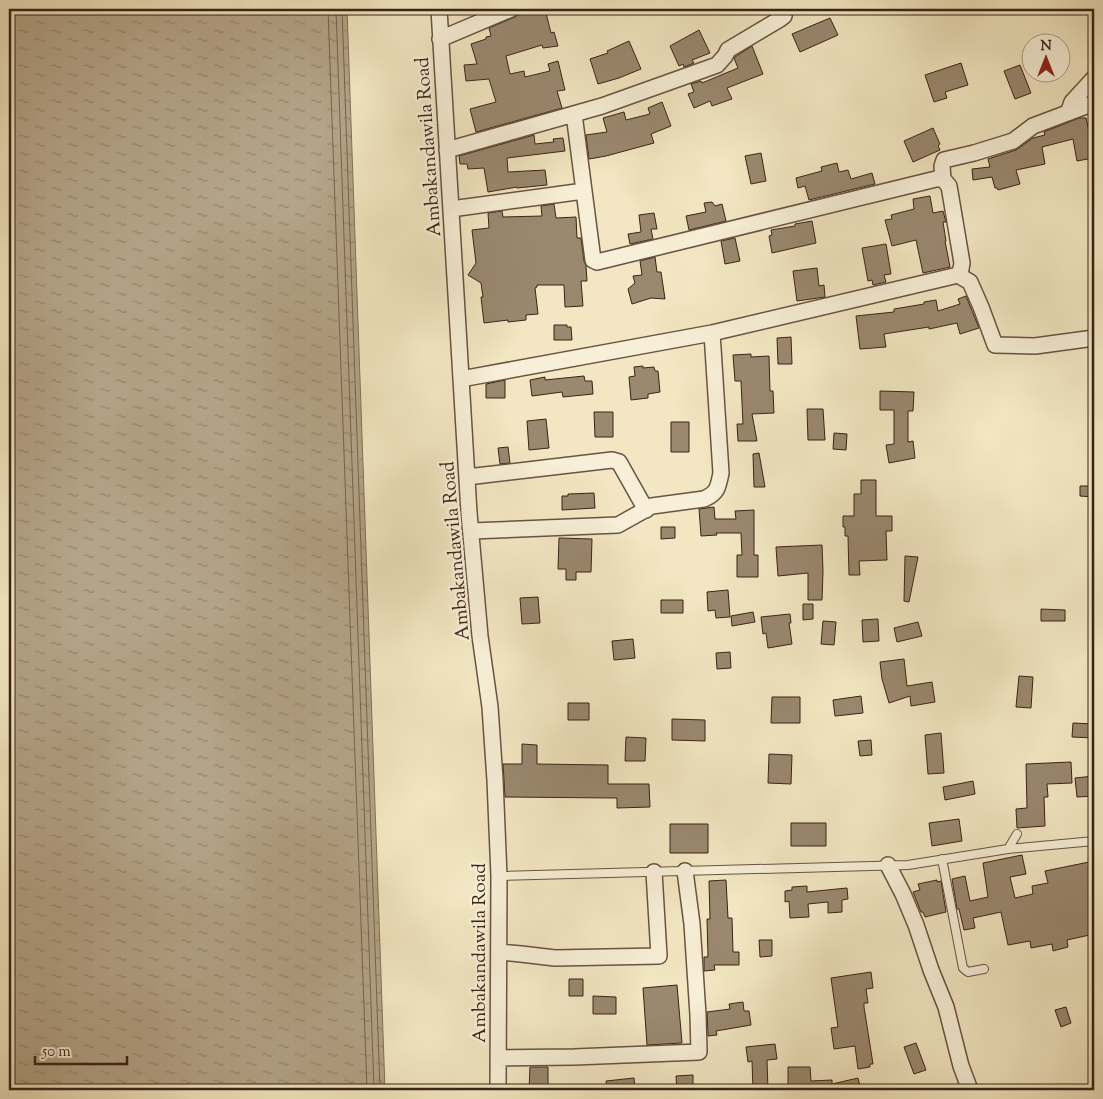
<svg xmlns="http://www.w3.org/2000/svg" width="1103" height="1099" viewBox="0 0 1103 1099" font-family="'Sorts Mill Goudy',serif">
  <style>
    .water { fill: url(#water-ripples); stroke: #84705a }
    .lines { fill: none; stroke-linecap: round; stroke-linejoin: round }
    .shore { stroke: #78634f; stroke-width: 1 }
    .building { fill: #9a886f; stroke: #3b2216 }
    .lane-casing { stroke: #695341; stroke-width: 10 }
    .street-casing { stroke: #695341; stroke-width: 18 }
    .lane { stroke: #f7efd7; stroke-width: 8 }
    .street { stroke: #f7efd7; stroke-width: 15 }
    .labels { text-anchor: middle; stroke-width: 5; stroke-linejoin: round; paint-order: stroke }
    .street-label { font-size: 19px; fill: #3b2216; stroke: #f7efd7 }
  </style>
  <defs>
    <pattern id="water-ripples" width="26" height="14" patternUnits="userSpaceOnUse" patternTransform="scale(1.25)"><rect width="26" height="14" fill="#b4a488"/><path d="M2 4q2-2 4 0t4 0M15 11q2-2 4 0t4 0" fill="none" stroke="#94856e"/></pattern>
  </defs>
  <rect width="100%" height="100%" fill="#f2e7c2"/>
  <filter id="stains"><feTurbulence type="fractalNoise" baseFrequency=".004" numOctaves="4"/><feColorMatrix values="0 0 0 0 .2 0 0 0 0 .09 0 0 0 0 .02 0 0 0 .5 -.17"/></filter>
  <radialGradient id="worn" r=".72"><stop offset=".6" stop-color="#630" stop-opacity="0"/><stop offset="1" stop-color="#630" stop-opacity=".3"/></radialGradient>
  <path class="water" d="M9,9h338l38,1081h-376z"/>
  <g class="lines">
    <path class="shore" d="M328,9l39,1081
      M336,9l38,1081
      M342,9l38,1081"/>
  </g>
  <path class="building" d="M520,9h25l6,24 3,-1 4,14 -15,2 -1,-3 -36,11 4,18 14,-3 1,6 25,-6 -2,-7 10,-3 7,29 -8,1 5,17 -86,24 -6,-23 26,-7 -7,-23 -23,2 -2,-16 13,-1 -6,-20 15,-5v-2l5,-1 -2,-8 26,-11 4,-3z
    M830,18l8,17 -38,17 -8,-18z
    M699,30l11,23 -18,7 2,3 -10,4 -1,-3 -4,2 -9,-20z
    M629,41l12,28 -22,9 -21,6 -8,-25 18,-6 -1,-2z
    M752,46l11,28 -36,14 5,11 -20,7 -2,-5 -16,7 -6,-14 6,-2 -3,-8 10,-3 1,2 36,-15 -4,-10 1,-1z
    M961,63l7,22 -23,7 2,6 -13,4 -9,-27z
    M1020,65l11,28 -16,6 -11,-28z
    M662,102l9,24 -20,8 3,9 -48,13 -17,3 -3,-24 21,-3 -4,-14 21,-6 2,8 24,-6 -2,-6z
    M1079,118h7l4,17h-1l4,23 -16,3 -4,-22 -31,8 3,17 -29,6 4,14 -22,6 -1,-2h-2l-3,-11 -19,3 -1,-11 18,-2 -2,-8 28,-9 17,-12 12,-3 -1,-3z
    M933,128l7,16 -2,2 2,4 -27,12 -9,-21z
    M534,135l1,9 19,-2 -1,-3 10,-1 2,13 -58,7 1,14 37,-2 2,15 -30,3v-1l-29,5 -4,-24 -16,1 -1,-5h-7l-1,-8z
    M761,153l5,28 -15,3 -6,-28z
    M837,163l2,9 9,-2 3,9 21,-6 3,11 -66,16 -4,-14 -7,2 -2,-10 26,-7 -1,-4z
    M930,196l3,17 10,-2 3,11h-3l3,19h-1l5,26 -27,6 -7,-33 -24,6 -7,-26 7,-1 -1,-4 23,-6 -1,-10z
    M712,202l3,4 7,-2 4,17 -37,9 -3,-14 20,-4 -2,-9z
    M554,204l2,14 20,-1 1,21h4l3,23 2,5 1,15h-6l2,25 -18,1 -1,-22h-27v2l-2,1 3,26 -12,1v5l-18,2v-2l-24,3 -3,-26h2l-2,-14 -13,-8 8,-12 -4,-33 17,-2 -1,-15 14,-2 1,6 39,-1 -1,-10z
    M654,213l3,16h-6l2,10 -23,5 -2,-10 13,-2 -2,-17z
    M812,221l4,22 -44,10 -3,-17 3,-1 -1,-5 24,-4v-2z
    M735,238l5,23 -15,3 -4,-23z
    M886,244l5,30 -7,1 2,7 -13,3 -1,-5 -4,1 -6,-33z
    M655,257l2,15h4l4,27 -14,-1 -19,6 -4,-15 7,-6 -2,-7 9,-1 -2,-14z
    M817,268l2,18 5,-1 1,12 -28,4 -4,-30z
    M966,296l13,32 -19,6 -3,-11 -28,6v-2l-45,7 2,13 -26,2 -4,-33 38,-4v-3l30,-5v-2l12,-2 2,11 22,-7 -2,-5z
    M554,325h13v2h4l1,13h-18z
    M791,337l1,27h-14l-1,-26z
    M751,354v3l18,-1 1,35h3l1,22 -22,1 5,27h-19l-1,-17h6l-2,-43h-6l-2,-26z
    M643,366v2l11,-1 1,4h3l2,21 -12,2v4l-17,2 -2,-23 6,-1 -1,-9z
    M584,376l1,5h7l1,13 -30,3 -1,-5 -30,4 -2,-16 15,-3v3z
    M505,380v18h-19v-14z
    M880,391l34,1 -1,19h-5v31l5,-1 2,17 -26,5 -3,-18 8,-1v-34h-14z
    M807,409h16l2,31h-17z
    M594,412h19v25h-18z
    M546,419l3,29 -20,2 -2,-29z
    M671,422h18v30h-18z
    M834,433l13,1 -1,16 -13,-1z
    M508,447l2,16 -10,1 -2,-16z
    M759,453l6,34h-11l-1,-33z
    M861,480h15v36h16v15h-6l1,29 -28,1 1,14h-11l-1,-39h-3v-9h-2v-11h11v-22h7z
    M1080,486h14v11l-14,-1z
    M594,493l1,15 -33,2v-14h6v-2z
    M714,507l1,12h21l-1,-8 19,-1v45h4v22h-21v-22h5l-1,-22h-25l1,2 -16,1 -2,-27z
    M661,527h14v11l-14,1z
    M559,538l33,1 -1,33h-15v8h-10v-11h-8z
    M822,545l1,26 -1,29h-14v-27l-30,3 -2,-29z
    M905,556l13,1 -9,45 -5,-1z
    M728,590l2,27 -14,1 -1,-8 -7,1 -1,-19z
    M538,597l2,26 -18,1 -2,-26z
    M661,600h22v13h-22z
    M803,604h10v15l-10,1z
    M1041,609l24,1v11h-24z
    M753,612l2,10 -23,4 -1,-10z
    M790,614l1,9h-2l3,21 -24,4 -2,-15 -3,1 -2,-17z
    M878,619l1,22 -16,1 -1,-22z
    M823,621l13,1 -2,23 -13,-1z
    M918,622l4,14 -25,6 -3,-14z
    M633,639l2,19 -21,2 -2,-19z
    M730,652l1,16 -14,1 -1,-16z
    M904,659l3,27 25,-4 3,20 -24,4 -1,-10 -21,7 -7,-24 -2,-17z
    M1019,676l14,1 -2,31 -15,-1z
    M861,696l2,17 -28,3 -2,-16z
    M772,697h28v26h-29z
    M568,703h21v17h-21z
    M672,719l33,1v21l-33,-1z
    M1073,723l21,1v14l-22,-1z
    M941,733l3,40 -16,1 -3,-39z
    M626,737l20,1 -1,23h-20z
    M871,740l1,15 -12,1 -2,-15z
    M522,744l15,1v19l71,1v19h41l1,23 -33,1v-10l-112,-1 -2,-33h19z
    M769,754l23,1 -1,29 -23,-1z
    M1071,762l1,21 -25,1 1,13h-4l1,29 -28,2 -1,-19 11,-1 -1,-44z
    M1094,776v20l-17,1 -2,-19z
    M973,781l2,13 -30,6 -2,-13z
    M959,819l3,22 -30,5 -3,-23z
    M791,823h35v23h-35z
    M670,824h38v29h-38z
    M1022,855l4,19 -16,3 5,21 18,-4 -1,-8 16,-3 -3,-12 49,-10v73l-27,6 1,7 -15,4 -1,-7 -21,4 -1,-7 -22,4 -7,-33 -28,6 2,10 -11,2 -5,-21h-2l-5,-30 13,-3 5,25 18,-4 -5,-34z
    M726,880l2,38h4l1,34h6v13h-25l1,5 -11,1v-14h4l-1,-38h3l-1,-38z
    M937,880v2l4,-1 5,31 -21,5 -2,-5h-2l-8,-20 7,-2 -2,-6z
    M807,886v6l40,-4 1,11 -6,1v12l-14,1v-11l-20,2 1,13 -19,1 -1,-17 -4,1v-11l7,-1v-3z
    M759,940h13v16l-12,1z
    M871,972l2,16 -7,1 2,14h-4v4l9,57h-3v3l-12,2 -3,-23 -21,3 -3,-21 7,-1 -7,-49z
    M569,979h14v17h-14z
    M677,985l5,58 -35,2 -4,-57z
    M593,996l23,1v17h-23z
    M743,1002l1,9h5l2,14 -35,6 1,4 -9,1 -1,-24 23,-3 -1,-5z
    M1066,1007l5,16 -10,4 -6,-17z
    M916,1043l10,27 -12,4 -10,-27z
    M775,1044l2,15 -10,1 1,30h-15l-1,-29 -4,1 -2,-15z
    M530,1067h18v23h-19z
    M788,1067h22l1,14 21,-1v4l26,-6 3,12h-73z
    M693,1075v15h-16l-1,-14z
    M634,1078l1,12h-28l-1,-9z"/>
  <g class="lines">
    <g class="lane-casing">
      <path id="lane" d="M1008,849l86,-8
        M942,859l21,109 5,4 16,-3
        M499,876l409,-11 100,-16 9,-15"/>
    </g>
    <g class="street-casing">
      <path id="street" d="M439,9l30,504 11,123 10,71 5,73 4,96 -1,214
        M440,39l71,-30
        M1068,113l4,-11 22,-24
        M574,114l10,77
        M447,150l155,-44 115,-41 8,-9 3,-6 52,-31 4,-3 -4,-7
        M943,179l-1,-13 2,-6 30,-7 39,-12 20,-15 61,-23
        M451,209l133,-18 9,69 4,2 339,-83h7l6,7 13,77 -1,6 -3,6 -246,58 -251,46
        M958,275l12,7 11,25 14,38 40,1 59,-8
        M467,477l145,-17 7,2 27,48
        M471,531l147,-6 34,-19 52,-7c14,-6 14,-12 17,-26l-9,-140
        M888,865l15,29 13,31 15,45 15,37 15,59 9,24
        M499,952l22,2 34,4 104,-2 -5,-84
        M498,1058l76,-1 125,-5 -1,-37 -6,-91 -7,-53"/>
    </g>
    <use href="#lane" class="lane"/>
    <use href="#street" class="street"/>
  </g>
  <g class="labels">
    <g class="street-label">
      <text transform="translate(427 147) rotate(-94)" y="7">Ambakandawila Road</text>
      <text transform="translate(454 551) rotate(-95)" y="7">Ambakandawila Road</text>
      <text transform="translate(478 953) rotate(-90)" y="7">Ambakandawila Road</text>
    </g>
  </g>
  <rect width="1103" height="1099" fill="none" stroke="#f2e7c2" stroke-width="30"/>
  <rect x="10" y="10" width="1083" height="1079" fill="none" stroke="#3b2216" stroke-width="2.5"/>
  <rect x="15" y="15" width="1073" height="1069" fill="none" stroke="#3b2216"/>
  <g transform="translate(1046 58)"><circle r="24" fill="#f7efd7" stroke="#ac9d8a"/>
  <path d="M0-4L9 19L0 12L-9 19Z" fill="#8f2418"/>
  <text y="-8" font-size="14" font-weight="bold" text-anchor="middle" fill="#3b2216">N</text>
  </g>
  <path d="M35 1056v8h92v-8" fill="none" stroke="#3b2216" stroke-width="2.5"/>
  <text x="42" y="1056" font-size="15" fill="#3b2216" stroke="#f7efd7" stroke-width="4" paint-order="stroke">50 m</text>
  <rect width="100%" height="100%" filter="url(#stains)"/>
  <rect width="100%" height="100%" fill="url(#worn)"/>
</svg>
